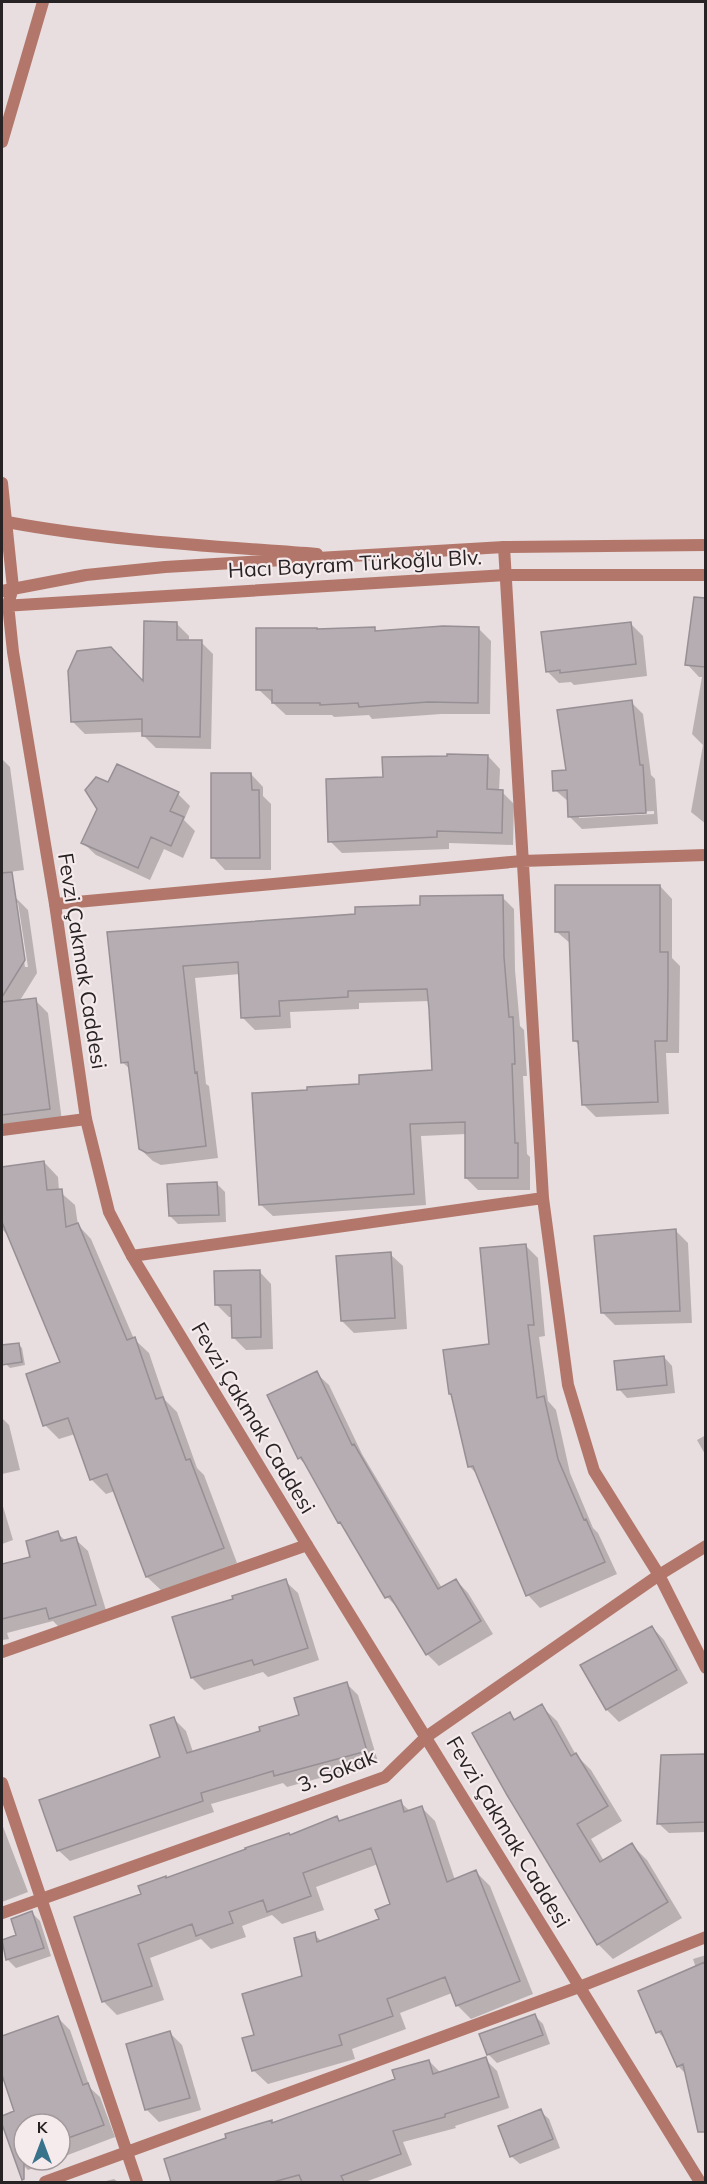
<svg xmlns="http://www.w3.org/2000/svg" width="707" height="2184" viewBox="0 0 707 2184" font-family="Mulish,sans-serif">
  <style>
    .shadow { fill: #0003; fill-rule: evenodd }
    .building { fill: #b5adb2; stroke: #968f94; stroke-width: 1.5 }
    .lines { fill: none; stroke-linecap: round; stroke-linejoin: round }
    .minor { stroke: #b2776a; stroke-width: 12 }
    .tertiary { stroke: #b2776a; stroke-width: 12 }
    .labels { text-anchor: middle; stroke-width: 4.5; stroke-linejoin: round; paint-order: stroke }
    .street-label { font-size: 21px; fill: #272324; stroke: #f5eaec }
  </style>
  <rect width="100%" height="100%" fill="#e8dddf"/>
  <path class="shadow" d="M630,623l13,13 4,40 -73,9 -3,-3 -12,1 -12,-12z
    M693,623l13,1v200l-15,-12 12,-67 -11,-11 10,-57h-3l-12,-13z
    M177,624l12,12v6h12l12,12 -2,95 -55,-1 -13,-13v-3l-58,2 -12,-12 71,-39z
    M478,628l13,13 -1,73h-49l-69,5 -3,-4 -35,2 -2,-2h-46l-28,-26 116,-60 4,4z
    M631,702l12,12 8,61 4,4 3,45 -76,5 -12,-12 -1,-15 -14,-12 12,-19zM654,811v3l-75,4v-3z
    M488,756l12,13 -1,22 3,1 12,12 -1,41 -64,-2v6l-107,4 -12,-12 54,-62z
    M2,759l8,8 14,103 -22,3z
    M251,774l12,13v9l8,8v66h-46l-12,-13z
    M109,784l69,10 12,12 -6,14 11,11 -12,27 -19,-9 -14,31 -54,-25 -13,-12z
    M660,886l12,13v59l8,8 -1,87h-13l3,61 -73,3 -13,-13 -3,-58 -5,-5 -4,-97 -14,-12z
    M2,891l12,5 14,14 9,63 -18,29 16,-2 13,13 14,108 -60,8zM15,903h3l10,64h-3z
    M502,897l12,12 1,61 5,56 4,4 3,46h-4l4,78 3,3v33h-52l-12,-12v-44l-45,2 5,69 -153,11 -13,-12 101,-118 72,-14 -3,-71 -71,2v6l-69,3 1,16 -36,2 -13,-13 -2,-43 -45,4 11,106 3,2 9,72 -57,7 -8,-4 -13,-12 -9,-79 -9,-8 -13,-128 248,-19z
    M44,1162l14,15 1,14 16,14 3,20 13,14 43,100 15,14 16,47 12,12 20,56 7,7 33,88 -75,28 -15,-14 -32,-86 -9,3 -14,-14 -17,-46 -16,5 -14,-14 17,-62 -53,-126 -7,-8v-61z
    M217,1184l8,8 1,30 -48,2 -8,-8z
    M676,1231l12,12 4,80 -77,2 -12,-12z
    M525,1245l13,13 7,78 -6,1 9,64 8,9 14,63 23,55 5,5 19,41 -77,34 -12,-13 -50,-120 -9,-9 -15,-69 -4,-3 40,-49z
    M390,1254l13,12 4,63 -53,4 -12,-12z
    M259,1271l12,13 2,65 -27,1 -13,-13v-20h-4l-12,-12z
    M18,1344l4,4 3,17 -15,3 -4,-4z
    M664,1357l8,9 3,27 -48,5 -8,-9z
    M316,1373l13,12 33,69 80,134 14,-8 12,13 25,41 -54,32 -12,-12 -28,-45 -12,-12 -41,-69 -6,-6 -31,-54 -10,-10z
    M2,1418l7,7 11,45 -18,4z
    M706,1435v21l-9,-16z
    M2,1503l11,37 -11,4z
    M57,1533l9,8 9,-2 13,12 20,66 -45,14 -10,-10 -46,12 2,6 -7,1v-74l30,-8z
    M285,1581l13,12 21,67 -51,17 -5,-5 -59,18 -12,-12 43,-78z
    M652,1627l12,13 24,43 -69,39 -12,-12z
    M346,1683l12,12 20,67 -91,25 -4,-4 -72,21 3,8 -144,49 -12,-11 104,-92 12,-39 12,12 7,21 69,-20 38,-16z
    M541,1706l16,15 19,34 15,15 31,51 -31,18 13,22 28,-16 15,15 35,58 -69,41 -15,-15 -89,-230 7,6z
    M704,1764l2,68 -37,1 -11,-10z
    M400,1802l10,9 12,-3 13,13 20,59 21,-8 14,14 43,108 -62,25 -14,-14 -5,-12 -52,20 6,16 -54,20 3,10 -87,25 -14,-13 -10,-32 12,-3 48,-59 10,-43 8,8 59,-22 11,-15 -14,-41 -62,23 8,23 -42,14 -10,-9 -30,11 4,11 -35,12 -10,-10 -51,19 14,42 -47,15 -13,-13 -28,-84 67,-23 24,-15 170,-62 4,4z
    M2,1824l26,68 -26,10z
    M32,1913l8,8 11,35 -35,12 -9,-9 -5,-18 16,-5z
    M706,1955v161l-13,-13 -6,-28 -9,-9 -10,-24 -10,-10 38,-64 -3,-9z
    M535,2016l8,8 7,20 -53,19 -9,-9z
    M58,2018l12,12 20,58 10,9 15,40 -55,21v-34h-36v36h31l-27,10 -12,-12 -14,-38v-3l14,-5 -14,-41v-33z
    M170,2033l12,12 19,65 -42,12 -13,-13z
    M485,2059l12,12 12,37 -54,18 1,2 -53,14 9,23 -47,17h-192l-8,-22 106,-38 3,2 123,-44 32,-19 12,12z
    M540,2111l9,8 11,29 -40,16 -9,-8z
    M114,2179l4,3h-16z"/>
  <path class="building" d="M694,597l11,1v69l-20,-2z
    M144,621l33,1v18h25l-2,97 -58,-1v-17l-71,3 -3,-51 9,-20 34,-4 32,34z
    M631,622l5,42 -76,9v-3l-14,2 -5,-40z
    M443,626l36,1 -1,76 -50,-1 -69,5 -1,-4 -38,2v-2h-48v-13h-16v-62h61v1l58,-2v4z
    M632,700l8,65h3l3,48 -78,4 -1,-27 -14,1 -1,-20 14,-1 -9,-60z
    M447,754l41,1 -1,34 16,1 -1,43 -65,-2v6l-109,5 -2,-63 57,-2 -1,-20 65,-1z
    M117,764l62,28 -9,19 14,6 -13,29 -20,-9 -13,31 -57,-25 16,-34 -12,-19 11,-13 12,5z
    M211,773h40l1,17h7l1,68h-49z
    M12,872l13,88 -23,37v-124z
    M555,885h105v67h8v34l-1,55h-12l3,61 -76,3 -4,-64h-5l-4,-109h-14z
    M503,895l1,62 5,60h4l2,47h-3l3,79h3v35h-53v-56l-55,2 4,70 -155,11 -7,-112 55,-3v-3l52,-3v-9l73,-5 -3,-61 -2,-20 -79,2v6l-69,4 1,15 -39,2 -3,-56 -55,4 12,107 2,-1 9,74 -59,7 -8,-4 -11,-87 -7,1 -14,-131 248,-18v-7l65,-2v-9z
    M36,998l14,111 -48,6v-113z
    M44,1161l3,29 15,-1 4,38 12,-4 49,117 8,-3 21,62 7,-2 23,63 4,-1 34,89 -78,29 -39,-103 -17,6 -22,-62 -25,8 -17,-52 34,-12 -58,-140v-55z
    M217,1182l2,33 -50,1 -2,-32z
    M676,1229l4,82 -79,2 -7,-77z
    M526,1244l8,81h-6l9,73 7,-2 14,63 26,61 2,-1 19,43 -79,34 -53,-130 -5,1 -17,-73h-2l-6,-44 46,-6 -9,-96z
    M391,1252l4,66 -54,3 -5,-65z
    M260,1270l1,67 -29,1 -1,-33h-16l-1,-34z
    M19,1343l3,19 -20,3v-20z
    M664,1356l3,29 -50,5 -3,-29z
    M317,1371l35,74 2,-1 84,145 18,-10 25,42 -55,34 -36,-59 -5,2 -45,-76 -2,1 -37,-66 -3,2 -31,-64z
    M58,1531l3,10 15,-4 20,68 -47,14 -3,-11 -44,11v-55l28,-7 -4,-16z
    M286,1579l22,69 -54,17 -2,-5 -61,18 -19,-61 61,-18 -1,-3z
    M652,1626l25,44 -71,40 -26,-45z
    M347,1682l20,69 -93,25 -1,-5 -72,22 2,8 -146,50 -18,-51 121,-43 -10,-32 24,-8 13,36 73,-22 -1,-4 40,-12 -5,-17z
    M542,1704l29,52 5,-3 32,53 -31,18 23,38 32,-19 36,59 -71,43 -90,-150 -35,-62 38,-21 4,8z
    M705,1754v68l-48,2 4,-69z
    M401,1800l3,12 18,-6 25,76 29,-12 44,111 -64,25 -11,-29 -58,22 6,17 -54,19 3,10 -90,26 -10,-33 12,-3 -12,-41 60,-18 -8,-38 21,-6 2,10 62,-23 -4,-9 15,-6 -19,-56 -68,25 8,23 -44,16 -4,-12 -34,12 4,11 -37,13 -4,-12 -54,20 14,42 -50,16 -28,-85 67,-23 -3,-8 28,-10v2l80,-29 -1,-1 44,-15 1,2 47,-19 2,5z
    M32,1911l12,37 -38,12 -4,-20 14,-5 -5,-16z
    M705,1962v170h-7l-15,-68 -6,3 -16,-36 -5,2 -18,-42z
    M535,2014l8,21 -56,20 -8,-21z
    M58,2016l25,69 5,-2 16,42 -44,16v-17h-36v55l-2,1 -20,-56v-8l12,-5 -12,-36v-39z
    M170,2031l20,67 -45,12 -19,-66z
    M486,2057l13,40 -54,17v3l-52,14 8,23 -60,22 3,6h-42l-3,-7 -26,7h-102l-7,-23 62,-21 -1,-4 47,-14v3l123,-44 -3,-9 37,-10 4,14z
    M541,2109l12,30 -43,18 -12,-31z"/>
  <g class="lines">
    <path class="minor" d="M7,522c102,19 207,24 310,32
      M504,547l39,651 25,187 26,86 65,104 47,93
      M55,904l467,-43 184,-6
      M2,1130l84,-11
      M132,1256l411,-58
      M2,1652l305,-107
      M2,1783l135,399
      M2,1913l383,-136 41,-40 233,-162 47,-29
      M45,2182l534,-195 127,-50"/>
    <path class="tertiary" d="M2,142l41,-140
      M2,483l11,105 -5,16 5,48 42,252 31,215 23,93 23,44 175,289 393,637
      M2,591l84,-16 79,-8 339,-20 202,-2
      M3,606l503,-31h200"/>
  </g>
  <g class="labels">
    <g class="street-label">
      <text transform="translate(355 564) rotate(-3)" y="7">Hacı Bayram Türkoğlu Blv.</text>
      <text transform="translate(82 961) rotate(81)" y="7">Fevzi Çakmak Caddesi</text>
      <text transform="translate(253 1418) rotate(59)" y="7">Fevzi Çakmak Caddesi</text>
      <text transform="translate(337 1771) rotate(-22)" y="7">3. Sokak</text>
      <text transform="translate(508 1832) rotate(59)" y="7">Fevzi Çakmak Caddesi</text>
    </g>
  </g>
  <rect width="707" height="2184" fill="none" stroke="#272324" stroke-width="6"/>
  <g transform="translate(42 2142)"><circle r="28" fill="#f5eaec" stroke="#a39a9c" stroke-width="1.5"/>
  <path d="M0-4.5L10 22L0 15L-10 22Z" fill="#38728b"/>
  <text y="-9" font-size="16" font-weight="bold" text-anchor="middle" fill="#272324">K</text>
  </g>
</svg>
